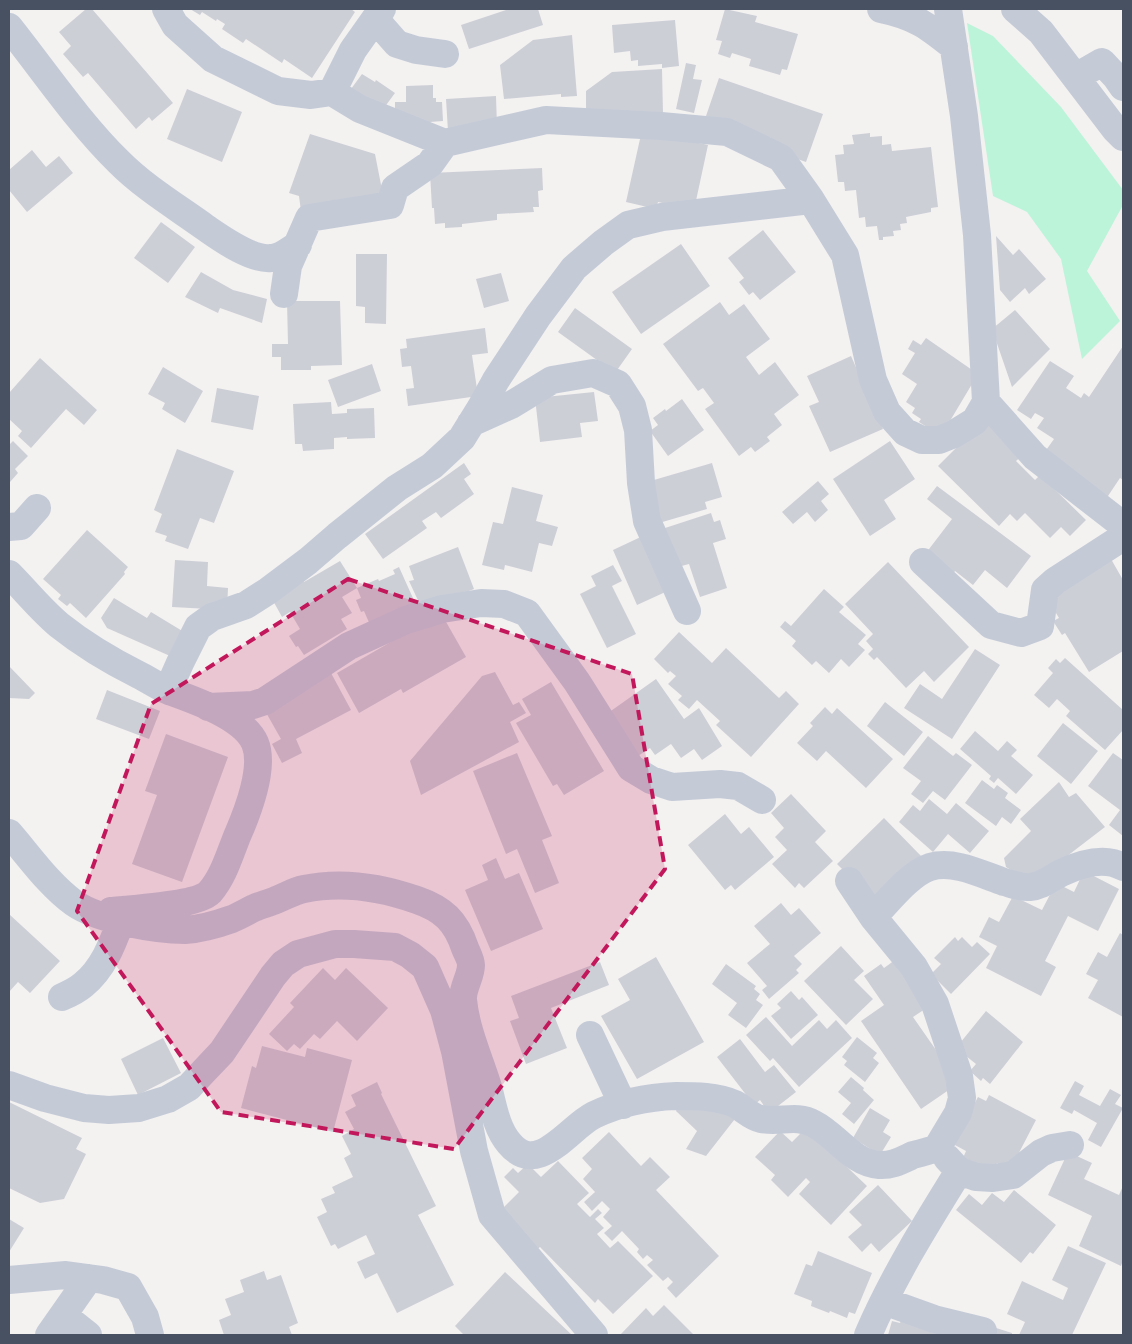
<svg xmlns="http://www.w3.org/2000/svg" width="1132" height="1344" viewBox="0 0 1132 1344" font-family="'Fira Sans',sans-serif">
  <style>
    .green { fill: #bcf4da }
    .building { fill: #cdcfd7 }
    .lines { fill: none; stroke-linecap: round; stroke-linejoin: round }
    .minor { stroke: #c4cbd7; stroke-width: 28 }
    .marked { fill: #c2185b; fill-opacity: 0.2; stroke: #c2185b; stroke-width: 4; stroke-dasharray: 10 6; stroke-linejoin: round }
  </style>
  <rect width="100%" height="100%" fill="#f4f1f1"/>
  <path class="green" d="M967,23l26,13 68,71 62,83v15l-36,66 33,50 -38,38 -21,-100 -34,-47 -34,-16z"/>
  <path class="building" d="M86,9h6l81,94 -21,18 -3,-4 -13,12 -48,-56 -5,4 -20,-23 8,-8 -12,-14z
    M190,9h161l4,3 -43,66 -28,-19 -2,4 -36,-24 -3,4 -21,-14 3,-5 -8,-5 -1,2 -14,-9 -2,3z
    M509,9h29l5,16 -74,24 -8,-24z
    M725,9l32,7 -2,6 43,12 -11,36 -5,-1 -2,6 -31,-9 2,-7 -19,-6 -2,5 -12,-4 4,-13 -6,-1z
    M675,20l4,46 -17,2v-4l-24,2v-6l-7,1 -1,-10 -16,2 -2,-28z
    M572,35l5,61 -16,1v-3l-57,5 -4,-34 33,-25z
    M686,63l10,2 -3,14 9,1 -8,33 -18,-4z
    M662,69l1,44h-77v-22l26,-19z
    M362,74l13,8 1,-2 19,13 -14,19 -30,-23z
    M719,78l104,36 -17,48 -23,-8 -14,-11 2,-5 -65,-22z
    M433,85v13h3v4h6l1,19 -13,1v2l-35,-4v-18h11v-16z
    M187,89l55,23 -20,50 -55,-23z
    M496,96l1,31 -49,4 -2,-32z
    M642,130l66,15 -14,65 -36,-8 -2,7 -30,-7z
    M870,133v4l12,-1v9l9,-1 1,7 39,-4 7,60 -7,1v4l-25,5 1,6 -7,1 1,6 -8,1 1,5 -11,1v3h-4l-2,-14 -11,1 -1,-10 -6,1 -3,-28 -11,1 -1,-9h-6l-3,-27 9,-1 -1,-9 11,-1 -2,-9z
    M310,134l65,20 9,46 -83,11 -2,-15 -10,-3z
    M32,150l14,17 13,-11 14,17 -46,39 -18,-22v-20z
    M542,168l1,22 -5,1 1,16h-6l1,5 -37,2v6l-35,4v3l-17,1v-5l-10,1 -1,-16h-2l-2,-35z
    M161,222l34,25 -27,36 -34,-25z
    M763,230l33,42 -36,28 -7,-8 -4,3 -10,-13 5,-4 -16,-20z
    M996,236l17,19 6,-6 27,30 -17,15 -4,-6 -15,14 -10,-12z
    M681,244l29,42 -69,48 -29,-42z
    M356,254h31l-1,70 -21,-1v-16l-9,-1z
    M201,272l32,18 34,9 -5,24 -42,-15 -2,5 -33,-16z
    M501,273l8,28 -25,7 -8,-29z
    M287,301h53l2,64 -31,1v4h-30v-13h-9v-13h16z
    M720,302l9,13 15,-11 26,35 -24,18 13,18 16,-13 24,33 -25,19 8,11 -15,12 3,4 -15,11 -4,-5 -12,9 -34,-47 9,-6 -11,-15 -5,3 -35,-47z
    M575,308l57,41 -17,24 -57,-41z
    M1015,310l35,39 -38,38 -20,-58z
    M485,328l3,25 -16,2 6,41 -70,10 -2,-17 8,-1 -3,-22 -9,1 -2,-18 7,-1 -1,-9z
    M926,338l52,36 -37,62 -22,-14 2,-3 -9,-6 3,-5 -9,-6 11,-18 -15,-10 13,-21 -7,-4 5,-9 8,5z
    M1123,346v134l-3,-2 -16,24 -60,-49 10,-14 -17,-11 7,-10 -9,-5 -4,6 -14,-9 33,-49 24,15 -8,12 15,10 3,-5 5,4z
    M851,356l32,73 -53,23 -21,-46 10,-4 -12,-26z
    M40,358l57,52 -13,15 -18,-16 -35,39 -13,-12 4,-5 -13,-12v-26z
    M372,364l9,27 -43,16 -10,-27z
    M163,367l40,24 -18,32 -23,-14 3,-6 -17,-9z
    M217,388l42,8 -6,34 -42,-8z
    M594,392l4,29 -18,2 2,14 -42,5 -5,-44z
    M682,399l22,31 -36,26 -18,-25 8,-6 -5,-7 12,-9 1,2z
    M331,402l1,12 15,-1v-4l27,-1 1,30 -28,1v-2l-13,1v11l-31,2 -1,-7h-7l-2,-40z
    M988,419l36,35 -8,7 19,19 5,-5 46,45 -16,16 -9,-9 -11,11 -25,-25 -8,8 -7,-7 -11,12 -61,-60 37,-37z
    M13,441l15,15 -13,13 3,4 -8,9 -1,-37z
    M890,441l25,38 -31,21 12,19 -26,17 -37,-57z
    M177,449l57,22 -20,52 -14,-5 -12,31 -23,-8 2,-5 -12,-4 7,-18 -8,-4z
    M464,463l7,11 -7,5 10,15 -33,24 -5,-6 -14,9 5,7 -44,31 -18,-25z
    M712,463l10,34 -17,5 2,7 -48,14 -12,-41z
    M818,481l11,13 -8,7 7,9 -13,12 -8,-10 -14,12 -11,-12z
    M937,486l94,70 -24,32 -22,-18 -12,15 -18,-14 -2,3 -27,-21 26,-34 -25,-20z
    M512,487l31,8 -7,26 22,6 -6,19 -13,-3 -7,29 -27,-7 -1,5 -22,-5 11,-43 10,2z
    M711,513l3,9 6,-2 6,19 -13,4 14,45 -27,9 -11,-33 -15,4 -12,-39z
    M87,530l41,37 -4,5 1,2 -39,44 -16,-15 -3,3 -9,-7 3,-4 -18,-16z
    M647,534l25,55 -35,16 -24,-55z
    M458,547l16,42 -52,20 -13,-28 5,-1 -5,-14z
    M1111,559l12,21v71l-34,21 -24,-39 -3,2 -9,-14 6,-3 -12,-20z
    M175,560l33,2 -1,24 21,2 -1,22 -55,-3z
    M340,561l17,27 -15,9 10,16 -11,6 6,10 -43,26 -6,-9 -2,1 -7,-11 11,-7 -10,-17 -8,5 -11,-20 31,-19 2,4z
    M888,562l81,85 -35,35 -10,-11 -18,17 -29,-31 -3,3 -6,-6 5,-5 -7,-8 7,-7 -28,-30z
    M613,565l9,16 -10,5 24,48 -29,14 -27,-54 16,-8 -5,-10z
    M399,567l18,40 -46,20 -7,-16 -3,1 -5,-12 5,-2 -4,-10 21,-9 1,2 16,-7 -2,-4z
    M824,589l20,18 -5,5 27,23 -8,9 7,6 -16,17 -8,-8 -12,14 -13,-12 -4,4 -20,-19 4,-5 -16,-14 5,-6 6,5z
    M114,598l33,20 4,-6 33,20 -14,24 -63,-28 -6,-10z
    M441,613l25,44 -63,36 -2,-4 -42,24 -22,-40z
    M679,632l33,31 14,-15 53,50 7,-7 13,13 -48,53 -35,-32 4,-4 -23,-21 -8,9 -11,-9 4,-4 -14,-12 8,-8 -6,-5 -2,2 -14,-14z
    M975,649l25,16 -48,74 -48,-31 16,-24 22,15z
    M1065,658l58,52v20l-18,20 -39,-34 4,-5 -13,-12 -8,9 -15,-13 19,-22 -5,-5 8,-9 4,4z
    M9,666l26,27 -6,6 -20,-1z
    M495,672l18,33 6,-3 7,11 -16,9 9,20 -98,53 -11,-34 72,-85z
    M331,673l20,37 -55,29 6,14 -20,10 -10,-19 9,-5 -17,-30z
    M656,679l28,40 15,-11 23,38 -20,14 -8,-11 -13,9 -10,-14 -16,11 -5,-7 -12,8 -30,-43z
    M551,682l53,89 -40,24 -7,-11 -4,2 -37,-63 15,-8 -9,-16z
    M107,690l53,21 -11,28 -53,-20z
    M885,702l38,30 -19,24 -37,-30z
    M825,707l7,7 5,-6 56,51 -27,29 -40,-37 -9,10 -20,-18 16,-17 -3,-3z
    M1063,723l35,28 -27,33 -34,-28z
    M975,731l23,20 9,-10 10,9 -6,6 22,19 -17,19 -18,-16 -4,5 -5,-4 2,-3 -31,-27z
    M166,734l62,23 -46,125 -50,-18 25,-69 -12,-4z
    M928,736l25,20 3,-3 16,12 -27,35 -12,-9 -10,12 -12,-9 10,-13 -18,-13z
    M517,753l35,83 -10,4 17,43 -24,10 -18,-44 -11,5 -33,-83z
    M1113,753l10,7v76l-14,-11 11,-15 -32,-24z
    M982,780l12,9 3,-4 11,8 -3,5 16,12 -10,14 -9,-7 -6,9 -31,-23z
    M1059,782l10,15 7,-4 29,34 -73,56 -26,-16 -2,-9 27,-27 -11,-12z
    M791,794l35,37 -11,11 18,19 -29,27 -5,-5 -4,5 -23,-24 15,-14 -12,-13 9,-9 -13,-15z
    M929,799l18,15 9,-11 33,28 -19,22 -22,-19 -15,18 -34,-30 14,-17 7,6z
    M725,814l16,20 8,-7 25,30 -39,33 -4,-5 -6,5 -37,-45z
    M884,818l37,38 -46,46 -38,-38z
    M496,858l9,21 14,-6 24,56 -52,22 -26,-61 23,-10 -6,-15z
    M1084,871l35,18 -21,42 -30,-15 -23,45 11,6 -15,29 -55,-28 11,-22 -18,-9 10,-20 10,5 14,-26 29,14 14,-27 18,9z
    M781,903l10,12 8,-7 22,25 -27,23 8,8 -6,6 3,3 -30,26 -7,-9 5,-4 -20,-23 23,-19 -16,-18z
    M9,914l51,47 -30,32 -12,-11 -9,10z
    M1120,933l3,2v82l-35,-19 10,-18 -12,-6 12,-22 9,5z
    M955,937l3,4 4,-4 10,10 5,-5 13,12 -39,40 -20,-20 10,-10 -7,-6z
    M841,946l23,25 -10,9 19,19 -27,26 -42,-44z
    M656,957l48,85 -67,37 -36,-63 29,-16 -12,-21z
    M895,960l33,47 -15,10 46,66 -38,26 -60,-88 23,-16 -20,-29 17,-12 3,4z
    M600,962l9,23 -58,23 16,40 -41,16 -16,-43 9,-3 -8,-22z
    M726,964l30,22 -2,3 6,5 -4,6 7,5 -17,23 -18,-13 9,-12 -25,-19z
    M323,968l12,12 11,-12 42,40 -31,33 -20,-20 -17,18 -6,-5 -14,15 -6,-5 -7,7 -18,-17 25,-27 -4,-4z
    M791,991l8,9 3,-3 16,18 -27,24 -20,-23 10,-8 -4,-4z
    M986,1011l37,31 -33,42 -7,-6 -2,3 -11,-10 6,-7 -20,-16z
    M766,1017l26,29 27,-26 8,9 9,-9 16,18 -53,49 -26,-29 -3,3 -24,-26z
    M857,1037l20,16 -4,5 6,5 -14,19 -21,-17 3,-4 -5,-4z
    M163,1038l18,35 -43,22 -17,-36z
    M740,1039l25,33 9,-7 22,27 -27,21 -9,-13 -6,5 -37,-48z
    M262,1046l43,11 2,-9 45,12 -19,72 -92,-24 11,-42 4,2z
    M851,1077l13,11 -1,2 11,10 -20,24 -12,-10 9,-11 -13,-11z
    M1075,1081l9,5 -5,9 21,11 10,-17 11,6 -6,9 8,4 -22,39 -13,-7 9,-17 -23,-13 -2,4 -12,-6z
    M377,1082l5,11 -1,1 55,112 -18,9 36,70 -57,28 -20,-40 -12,6 -8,-17 18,-8 -9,-19 -28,14 -3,-5 -4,2 -14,-29 10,-5 -6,-13 14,-6 -3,-6 21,-10 -9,-19 7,-4 -9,-18 12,-7 -9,-17 11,-6 -5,-11z
    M989,1095l47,25 -26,50 -13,-7 -5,10 -29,-15 3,-7 -13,-7 25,-47 8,4z
    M9,1102l73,36 -6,11 10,5 -22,45 -24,4 -31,-15z
    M679,1102l59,13 -32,41 -20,-7 11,-18 -21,-20z
    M870,1108l20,12 -7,12 8,5 -11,18 -27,-17z
    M806,1128l61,58 -36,39 -32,-31 11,-12 -4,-4 -18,19 -17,-17 4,-5 -20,-18 25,-26 12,11z
    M609,1132l32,34 9,-9 20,20 -14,13 63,66 -43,42 -9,-10 6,-6 -5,-5 -5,4 -16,-16 6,-5 -6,-5 -4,4 -6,-7 2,-3 -17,-18 -10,10 -8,-8 8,-7 -9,-9 7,-8 -8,-8 -10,10 -8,-9 11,-10 -12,-13 9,-10 -10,-11z
    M1068,1152l24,11 -8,16 35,16 4,-9v74l-2,6 -42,-20 13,-30 -44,-21z
    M558,1161l31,32 -12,11 13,13 8,-8 4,4 -7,6 9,9 -7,6 13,14 8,-7 35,35 -40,38 -15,-15 -3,4 -55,-56 -6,5 -32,-43 17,-17 -15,-15 9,-9 5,5 10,-9 13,13z
    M878,1185l34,36 -33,31 -8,-9 -9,9 -14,-15 14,-12 -13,-13z
    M1014,1190l42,35 -23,29 -3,-2 -9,11 -65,-53 13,-16 13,11 10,-12 12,9z
    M9,1219l15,9 -15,24z
    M1068,1246l38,17 -34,72h-53l6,-13 -18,-8 15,-33 41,19 5,-12 -16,-8z
    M818,1251l54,22 -17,41 -6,-2 -2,6 -17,-7 -1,2 -18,-7 1,-5 -18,-7 12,-30 6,2z
    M264,1271l3,9 14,-5 17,48 -9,4 3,8h-68l-5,-15 12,-5 -6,-16 19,-7 -4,-12z
    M505,1272l67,63h-108l-9,-9z
    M664,1305l30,30h-74l26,-27 7,8z
    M902,1318l58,17h-72l4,-14 8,2z
    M993,1327l19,6v2h-22z"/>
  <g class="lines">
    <path class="minor" d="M166,9l9,16 38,34 65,32 33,4 21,-3 28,17 85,34 101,-23 115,6 66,6 54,26 30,42 34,55 28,125 14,32 18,20 17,8h17l15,-6 21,-13 11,-19
      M881,9c34,7 47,17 73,38
      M948,9l16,107 13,119 9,167 49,55 85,66 3,8
      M1015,9l26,23 74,97 8,8
      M375,19l22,25 19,6 29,4
      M9,27c35,44 70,96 110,135 26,26 58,45 87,66 16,11 45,32 65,30 10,0 18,-8 27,-13
      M1076,77l26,-15 14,15 7,10
      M332,92l21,-42 29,-41
      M284,294l4,-28 21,-48 81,-13 5,-17 35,-24 15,-21
      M471,423l40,-18 41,-25 41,-7 25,11 14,22 6,24 3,53 6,38 40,90
      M9,527l12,-1 16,-18
      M923,562l68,63 30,8 19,-7 5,-36 10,-9 68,-44
      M9,574c16,16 32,36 50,51 25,20 52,36 80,50 10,5 20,12 30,16 25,9 75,26 86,52 10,24 -7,68 -17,91 -8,19 -14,42 -28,58 -12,13 -78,17 -99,19
      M168,690l12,-27 18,-36 14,-10 34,-12 22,-14 40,-30 29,-25 60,-48 35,-22 30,-28 18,-29 16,-29 42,-64 36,-48 29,-25 25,-18 34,-8 149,-17
      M208,707l45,-2 12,-4 84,-55 57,-26 36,-11 39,-6 23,1 23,9 50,69 54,86 20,12 21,7 48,-3 18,2 24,14
      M9,833c20,23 40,52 65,70 24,17 82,27 111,27 15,-1 33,-6 47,-11 7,-3 14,-7 22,-11 7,-3 15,-5 22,-8 10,-4 18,-9 28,-11 38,-8 76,-2 113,11 26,9 39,21 48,48 2,5 6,12 6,17 0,12 -9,23 -8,35 3,30 16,58 25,87 5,18 8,41 21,56 29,35 59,-15 85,-28 25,-12 55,-18 82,-19 19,0 41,0 59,8 9,5 16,13 26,15 19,4 35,-5 53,5 22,11 38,39 65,41 13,1 23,-5 34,-10 8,-2 16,-4 24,-7l21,-35 4,-15 -3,-22 -24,-72 -21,-37 -41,-50 -24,-36
      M873,917c15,-15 36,-43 57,-50 24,-7 51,7 74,15 8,2 18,6 26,5 12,-1 21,-9 31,-14 19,-9 43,-17 62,-6
      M62,997c7,-3 15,-7 21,-12 20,-16 29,-40 38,-64
      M590,1035l33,70
      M9,1085l36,13 39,10 25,2 30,-2 29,-9 21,-12 15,-16 18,-19 51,-76 10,-12 15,-10 37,-10h19l41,3 15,8 15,12 19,43 11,41 19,100 18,64 102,120
      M947,1158l12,13 17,6 17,1 20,-3 28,-22 11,-5 18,-3
      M9,1280l57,-5 37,5 25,7 17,30 5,18
      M884,1301l50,18 49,12
      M64,1316l24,19
      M49,1335l40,-57
      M868,1335c25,-58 58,-111 91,-164"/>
  </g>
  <path class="marked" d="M348,579l284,95 33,195 -211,280 -233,-37 -144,-201 74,-207z"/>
  <rect width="1132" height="1344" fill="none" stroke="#475161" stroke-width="20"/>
</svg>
